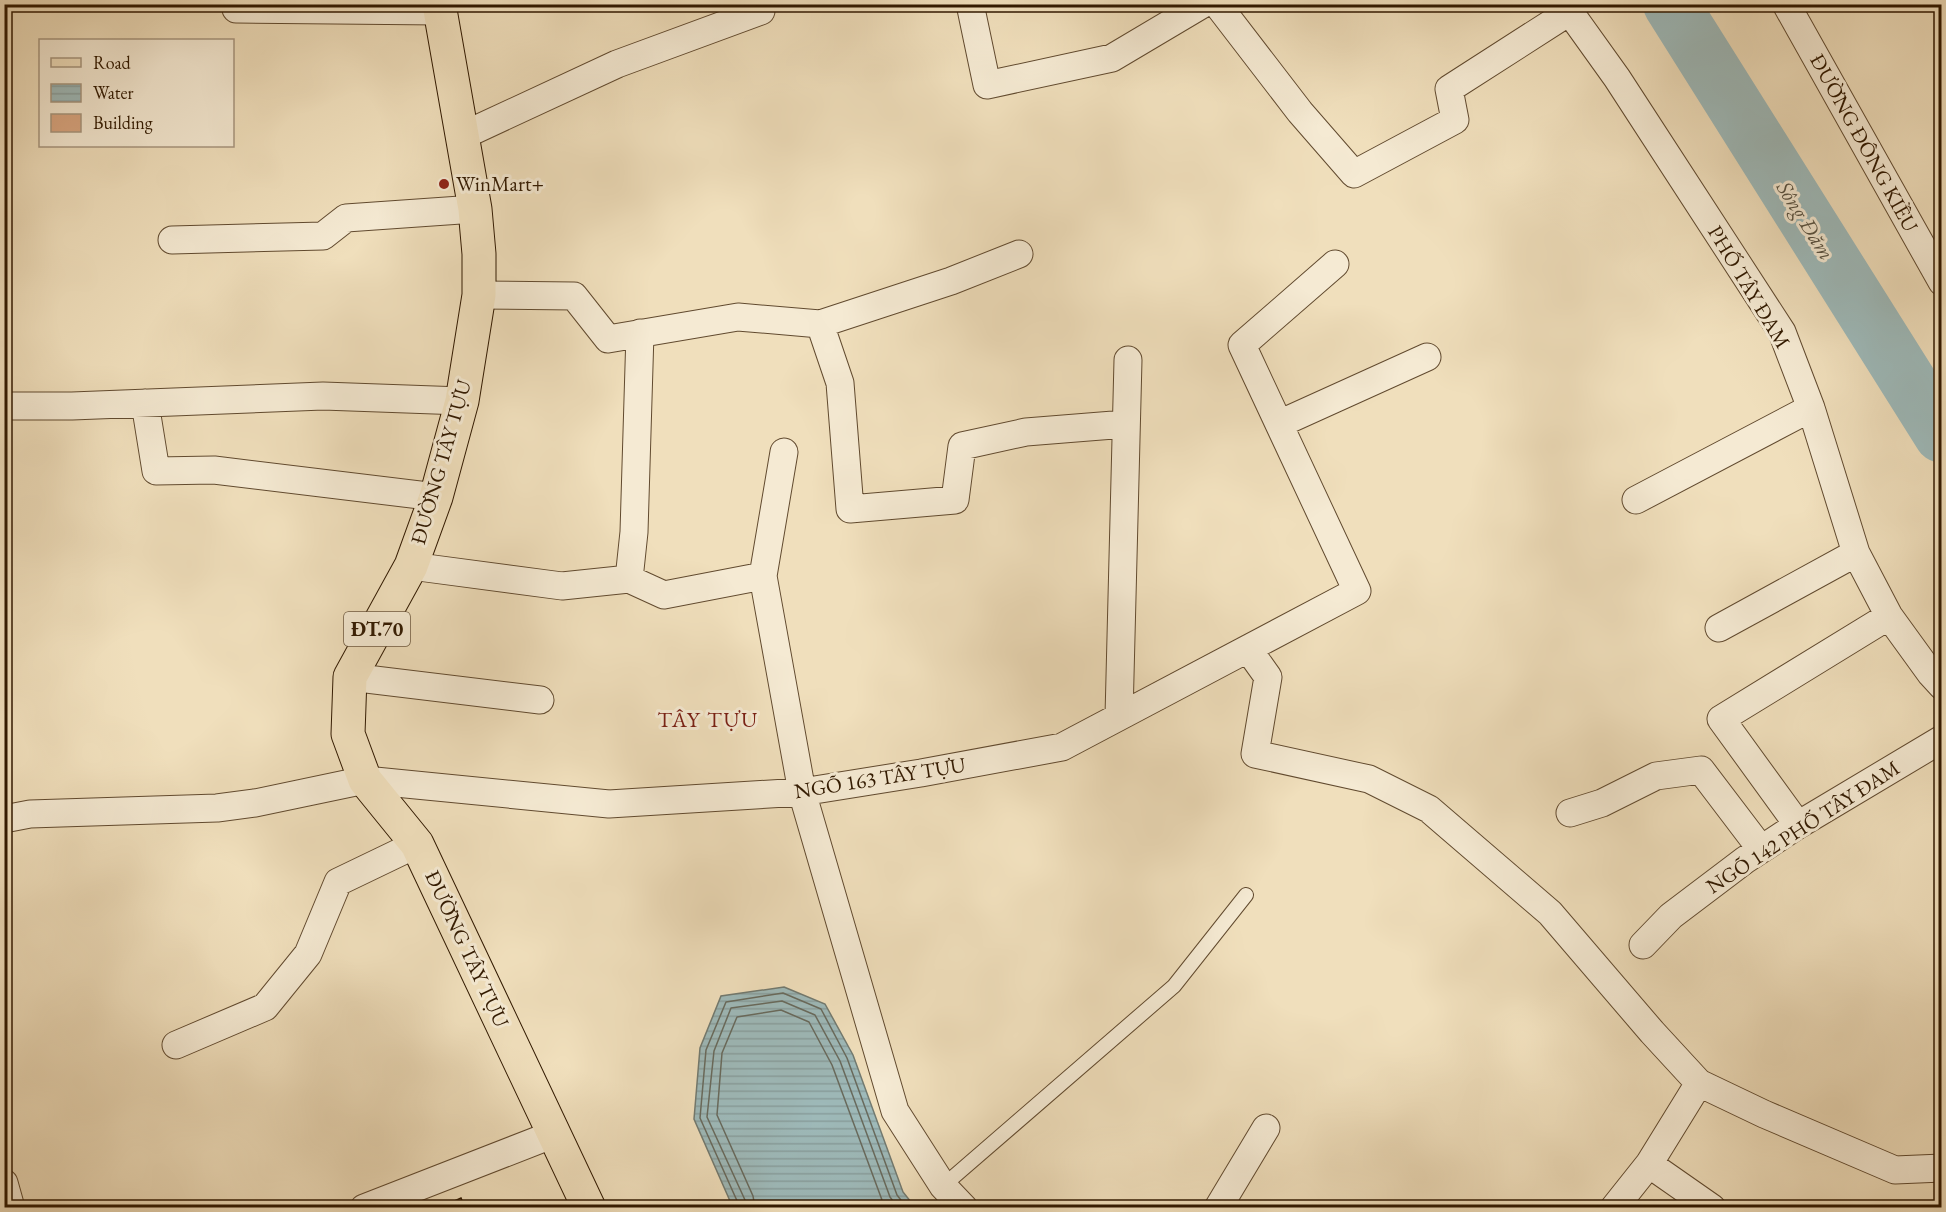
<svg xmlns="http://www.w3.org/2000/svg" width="1946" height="1212" viewBox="0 0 1946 1212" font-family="'EB Garamond',serif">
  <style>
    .water { fill: url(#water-rules); stroke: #727a70; stroke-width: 1.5 }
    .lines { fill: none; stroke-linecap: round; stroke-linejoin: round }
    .shore { stroke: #686a5d; stroke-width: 1.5 }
    .river { stroke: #9ebaba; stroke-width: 56 }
    .building { fill: url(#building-back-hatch); stroke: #311900; stroke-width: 1.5 }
    .lane-casing { stroke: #614a2f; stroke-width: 16 }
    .street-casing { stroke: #614a2f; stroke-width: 29 }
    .primary-casing { stroke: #311900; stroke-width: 35 }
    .lane { stroke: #f5ead3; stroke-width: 14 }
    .street { stroke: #f5ead3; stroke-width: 27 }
    .primary { stroke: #f0dfbc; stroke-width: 33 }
    .poi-dot { fill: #8f2418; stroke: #f5ead3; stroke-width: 2 }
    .labels { text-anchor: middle; stroke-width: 6; stroke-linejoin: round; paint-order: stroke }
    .shield { fill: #f5ead3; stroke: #6c583f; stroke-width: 1.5 }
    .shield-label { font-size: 20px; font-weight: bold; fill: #311900 }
    .street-label { font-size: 21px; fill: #311900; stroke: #f5ead3 }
    .poi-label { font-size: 21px; fill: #311900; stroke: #f5ead3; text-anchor: start }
    .water-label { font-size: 22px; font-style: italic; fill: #575141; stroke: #f5ead3 }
    .neighbourhood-label { font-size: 22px; letter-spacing: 1.5px; fill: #7a1f14; stroke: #f5ead3 }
  </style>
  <defs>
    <pattern id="water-rules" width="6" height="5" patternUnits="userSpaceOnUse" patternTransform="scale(1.5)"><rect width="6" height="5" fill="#9ebaba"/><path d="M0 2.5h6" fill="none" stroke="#899f9e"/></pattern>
    <pattern id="building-back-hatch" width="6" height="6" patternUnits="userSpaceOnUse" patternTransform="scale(1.5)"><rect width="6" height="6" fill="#d9a681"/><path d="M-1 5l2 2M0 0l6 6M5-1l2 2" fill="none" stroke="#b18667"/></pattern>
  </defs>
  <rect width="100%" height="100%" fill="#f0dfbc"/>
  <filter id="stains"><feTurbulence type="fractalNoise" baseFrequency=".00333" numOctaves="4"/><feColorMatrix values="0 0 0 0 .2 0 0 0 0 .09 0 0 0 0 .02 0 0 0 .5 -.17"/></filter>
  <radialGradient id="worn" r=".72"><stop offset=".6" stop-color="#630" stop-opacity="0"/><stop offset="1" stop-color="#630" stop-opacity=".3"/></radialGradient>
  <path class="water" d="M784,987l41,17 28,51 50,137 12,15 -181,1 -4,-7 -36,-82 6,-71 21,-52z"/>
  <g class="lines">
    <path class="shore" d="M739,1208l-1,-5 -38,-85 6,-68 20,-48 57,-9 38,16 26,49 50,137 10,13
      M746,1208l-1,-8 -38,-83 7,-66 17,-43 51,-7 33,14 25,46 50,136 8,11
      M755,1208l-2,-12 -36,-81 5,-62 15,-36 44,-7 28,12 23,43 50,135 4,8"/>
    <path class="river" d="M1671,4l271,431"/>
  </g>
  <path class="building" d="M461,1198l4,10h-26z"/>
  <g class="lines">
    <g class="lane-casing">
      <path id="lane" d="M943,1186l231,-200 72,-91"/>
    </g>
    <g class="street-casing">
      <path id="street" d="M236,4v5l204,2
        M970,4l17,81 125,-27 91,-54
        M1217,4l83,108 54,62 101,-54 -6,-31 120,-77
        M1564,4l53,74 165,254 29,76 45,145 33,63 42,58 11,12
        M1786,4l156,278
        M462,136l155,-72 144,-53
        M172,240l151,-4 23,-18 129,-9
        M479,295l95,1 34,43 130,-22 82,7 131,-43 68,-27
        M820,324l20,59 10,126 105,-9 7,-54 64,-14 100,-8
        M145,403l11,68 58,-1 222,27
        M4,406h68l251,-10 139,5
        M1279,424l148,-67
        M784,452l-21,124 39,216 93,319 48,75 21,22
        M1636,500l175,-92
        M411,566l151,20 67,-7 35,16 99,-19
        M629,579l5,-47 6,-199
        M1719,628l137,-75
        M1248,649l20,28 -13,77 114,25 60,30 121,104 102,119 47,51 65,31 131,56 47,-2
        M350,677l190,23
        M1119,716l9,-356
        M1570,813l32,-10 54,-27 45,-6 60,79
        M4,819l26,-5 187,-6 38,-5 110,-23 244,24 193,-12 119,-19 141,-26 295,-156 -115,-246 93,-81
        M1798,825l-77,-106 168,-103
        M1643,945l28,-29 74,-56 53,-35 144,-86
        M176,1045l89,-38 43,-53 30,-72 79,-38
        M1649,1164l63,44
        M4,1183l7,25
        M364,1208l190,-74
        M1218,1208l48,-80
        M1614,1208l35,-44 50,-81"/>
    </g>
    <g class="primary-casing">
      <path id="primary" d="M439,4l36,205 4,45v41l-17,106 -26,96 -25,69 -61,111 -2,57 17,46 52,64 172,364"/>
    </g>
    <use href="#lane" class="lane"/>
    <use href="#street" class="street"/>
    <use href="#primary" class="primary"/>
  </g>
  <circle class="poi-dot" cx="444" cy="184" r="6"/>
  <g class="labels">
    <rect class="shield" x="344" y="612" width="66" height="34" rx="4.5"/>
    <g class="shield-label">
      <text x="377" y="636">ĐT.70</text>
    </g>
    <g class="street-label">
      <text transform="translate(1864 143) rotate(61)" y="7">ĐƯỜNG ĐÔNG KIỀU</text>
      <text transform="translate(1749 287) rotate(59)" y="7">PHỐ TÂY ĐAM</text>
      <text transform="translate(441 462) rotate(-74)" y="7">ĐƯỜNG TÂY TỰU</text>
      <text transform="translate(880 778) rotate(-9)" y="7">NGÕ 163 TÂY TỰU</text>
      <text transform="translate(1803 827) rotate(-33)" y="7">NGÕ 142 PHỐ TÂY ĐAM</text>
      <text transform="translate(467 949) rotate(65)" y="7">ĐƯỜNG TÂY TỰU</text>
    </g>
    <g class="poi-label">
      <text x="456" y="191">WinMart+</text>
    </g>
    <g class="water-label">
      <text transform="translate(1806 220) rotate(58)" y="8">Sông Đăm</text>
    </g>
    <g class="neighbourhood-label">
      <text x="708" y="727">TÂY TỰU</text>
    </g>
  </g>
  <rect width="1946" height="1212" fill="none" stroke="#f0dfbc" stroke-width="24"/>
  <rect x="6" y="6" width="1934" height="1200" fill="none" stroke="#311900" stroke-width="3"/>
  <rect x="12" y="12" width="1922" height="1188" fill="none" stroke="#311900" stroke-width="1.5"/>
  <rect x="39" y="39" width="195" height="108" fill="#f5ead3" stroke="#a7967f" stroke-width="1.5"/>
  <rect x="51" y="58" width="30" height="9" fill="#f0dfbc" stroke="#a7967f" stroke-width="1.5"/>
  <text x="93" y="69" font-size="18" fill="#311900">Road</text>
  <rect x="51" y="84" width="30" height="18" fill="url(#water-rules)" stroke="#a7967f" stroke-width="1.5"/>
  <text x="93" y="99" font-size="18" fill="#311900">Water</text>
  <rect x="51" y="114" width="30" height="18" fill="#d9a681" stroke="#a7967f" stroke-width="1.5"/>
  <text x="93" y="129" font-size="18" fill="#311900">Building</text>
  <rect width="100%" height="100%" filter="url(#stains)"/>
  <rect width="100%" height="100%" fill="url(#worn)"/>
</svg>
